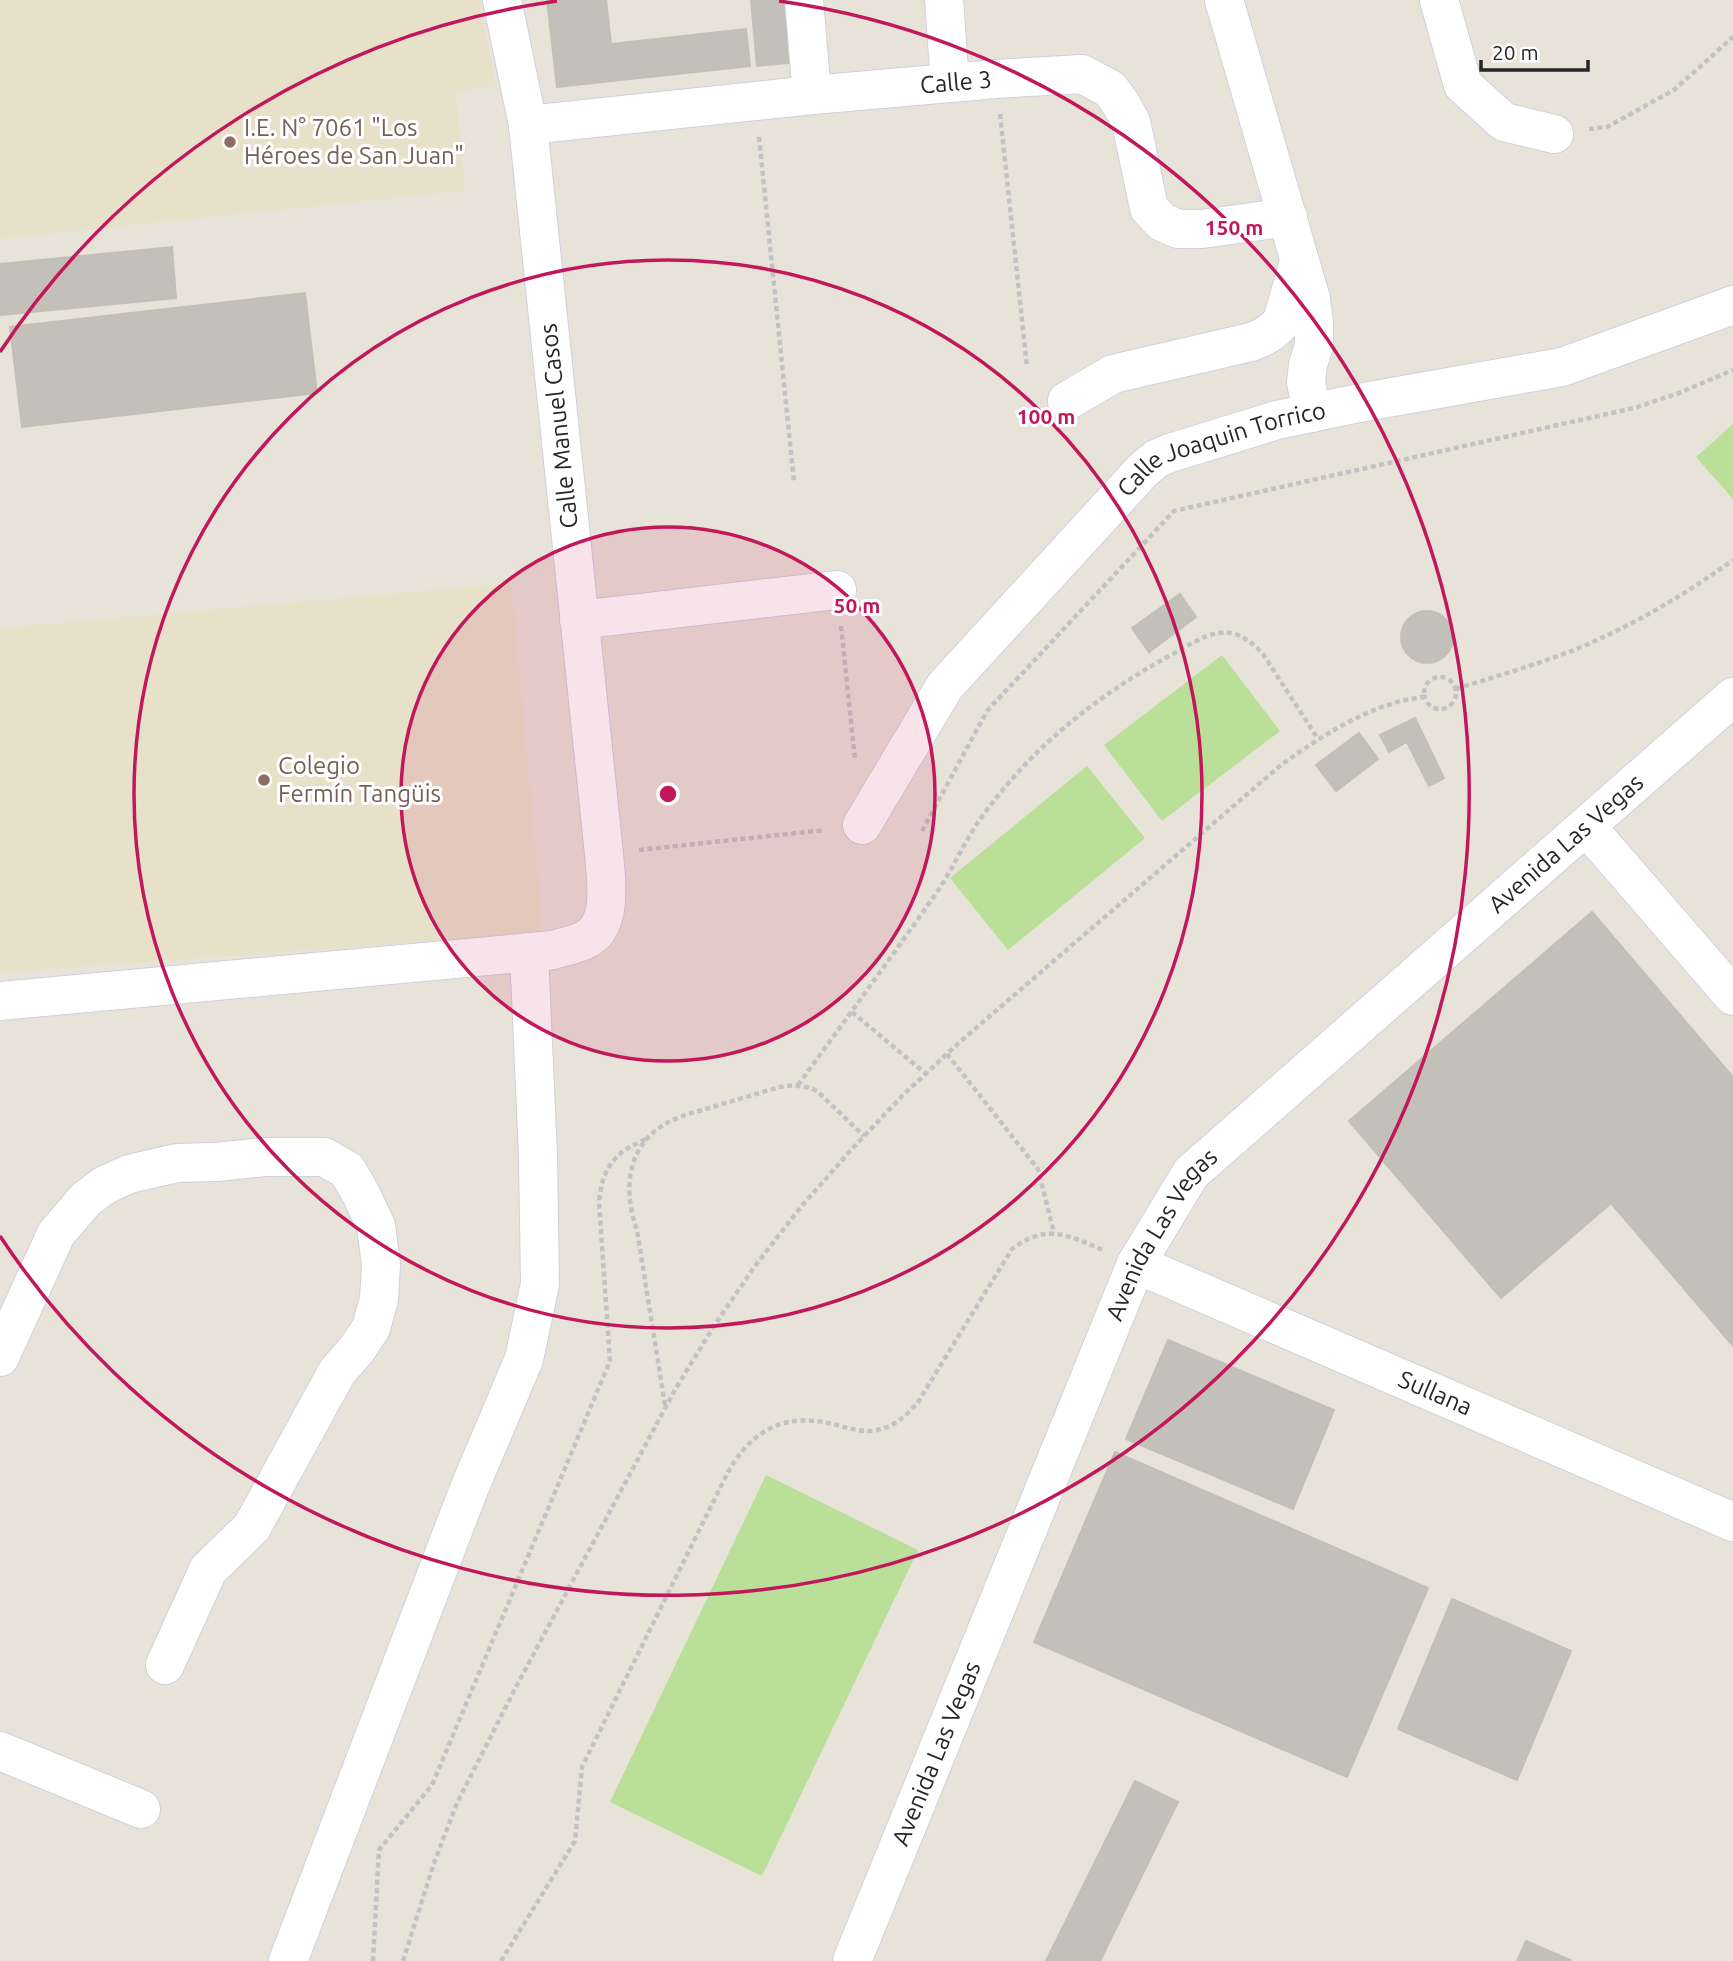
<svg xmlns="http://www.w3.org/2000/svg" width="1733" height="1961" viewBox="0 0 1733 1961" font-family="Ubuntu,sans-serif">
  <style>
    .education { fill: #e8e1ca }
    .pitch { fill: #b9df98 }
    .building { fill: #c3c0b9; stroke: #c2bfb4; stroke-width: 2 }
    .lines { fill: none; stroke-linecap: round; stroke-linejoin: round }
    .street-casing { stroke: #cfd0de; stroke-width: 40 }
    .path { stroke: #c2c2c2; stroke-width: 4.5; stroke-dasharray: 5 3.5; stroke-linecap: butt }
    .street { stroke: #fff; stroke-width: 38 }
    .ring { fill: none; stroke: #c2185b; stroke-width: 3.5 }
    .education-dot { fill: #8d6e63; stroke: #fff; stroke-width: 2.5 }
    .labels { text-anchor: middle; stroke-width: 6; stroke-linejoin: round; paint-order: stroke }
    .street-label { font-size: 24px; fill: #262626; stroke: #fff }
    .education-label { font-size: 24px; fill: #785e54; stroke: #fff; text-anchor: start }
    .centre { fill: #c2185b; stroke: #fff; stroke-width: 3.5 }
    .ring-label { font-size: 21px; text-anchor: middle; font-weight: bold; fill: #c2185b; stroke: #fff; stroke-width: 6; stroke-linejoin: round; paint-order: stroke }
  </style>
  <rect width="100%" height="100%" fill="#e8e3d9"/>
  <path class="education" d="M0,0h479l17,86 -40,6 9,99 -465,48z
    M511,583l32,350 -543,40v-345z"/>
  <path class="pitch" d="M1733,424v75l-37,-42z
    M1222,655l58,76 -118,90 -58,-76z
    M1087,766l58,72 -137,112 -58,-72z
    M766,1475l152,75 -156,326 -152,-74z"/>
  <path class="building" d="M547,0h59l5,44 135,-15 4,37 -193,21z
    M751,0h41l6,62 -41,4z
    M172,247l4,51 -176,17v-51z
    M305,293l12,100 -295,34 -12,-100z
    M1180,594l16,23 -47,35 -17,-24z
    M1401 637a26 26 0 1 1 52 0a26 26 0 1 1-52 0Z
    M1415,718l29,60 -15,8 -22,-44 -18,10 -9,-17z
    M1359,733l19,26 -42,32 -20,-26z
    M1592,912l141,165v269l-122,-143 -110,95 -152,-177z
    M1168,1340l166,70 -41,99 -167,-70z
    M1115,1452l313,136 -81,189 -313,-135z
    M1452,1599l119,52 -54,129 -119,-51z
    M1135,1781l43,21 -78,159h-54z
    M1526,1941l46,20h-55z"/>
  <g class="lines">
    <g class="street-casing">
      <g id="street">
        <path d="M804,0l8,95"/>
        <path d="M944,0l6,83"/>
        <path d="M1224,0l87,299 3,24v22l-6,20 -2,17 6,31"/>
        <path d="M1439,0l24,85 41,37 50,12"/>
        <path id="s1" d="M528,125l284,-30 184,-16 86,-5 28,15 11,15 10,18 18,86 13,14 16,7h24l86,-12"/>
        <path d="M1067,401l46,-27 138,-32c13,-5 23,-10 31,-21l17,-59"/>
        <path d="M579,620l258,-30"/>
        <path id="s2" d="M862,825l83,-139 198,-216 13,-11 14,-6 107,-33 82,-17 203,-36 171,-62"/>
        <path d="M1586,826l147,170"/>
        <path d="M0,1001l553,-51c10,-3 22,-5 32,-10 29,-14 21,-60 19,-86l-76,-729 -26,-125"/>
        <path id="s3" d="M1136,1264l597,258"/>
        <path d="M0,1357l56,-123 30,-35 19,-14 24,-11 48,-11 39,-1 48,-5h60l23,13 14,24 15,32 5,39 -2,34 -8,29 -14,21 -20,23 -85,155 -44,43 -43,95"/>
        <path d="M0,1751l141,58"/>
        <path d="M288,1961l181,-472 55,-130 16,-75 -2,-128 -9,-204"/>
        <path id="s4" d="M852,1961l284,-697 55,-91 542,-476"/>
      </g>
    </g>
    <path class="path" d="M1000,114l27,253
      M1589,129l18,-2 67,-37 59,-53
      M759,137l35,345
      M841,626l14,134
      M1424 693a16 16 0 1 1 32 0a16 16 0 1 1-32 0Z
      M1456,689c41,-13 83,-25 123,-41 54,-23 106,-53 154,-88
      M922,831l65,-120 187,-200 460,-103 45,-15 54,-23
      M639,850l186,-20
      M852,1012l74,62
      M947,1054l91,115 16,64
      M798,1085c46,-63 92,-126 137,-190 17,-24 29,-53 46,-77 50,-70 114,-121 188,-162 37,-20 59,-40 94,-2l55,85
      M665,1405l-28,-175c-14,-39 -11,-83 28,-106 16,-9 34,-13 51,-18 23,-7 46,-14 68,-20 13,-1 22,0 33,5l47,45
      M373,1961l6,-111 53,-65 178,-424 -11,-159c3,-34 16,-51 48,-63
      M403,1961l31,-98 23,-60 60,-118 159,-297 38,-62 41,-60 45,-58 51,-58 53,-56 57,-53 320,-276c34,-24 69,-48 110,-61 10,-4 21,-5 32,-7
      M501,1961l74,-120 7,-74 144,-291c19,-36 47,-60 90,-55 14,1 28,7 42,9 25,5 46,-10 60,-28l94,-153c35,-26 55,-14 91,1"/>
    <use href="#street" class="street"/>
  </g>
  <circle cx="668" cy="794" r="267" fill="#c2185b" fill-opacity=".12"/>
  <g class="ring">
    <circle cx="668" cy="794" r="267"/>
    <circle cx="668" cy="794" r="534"/>
    <path d="M0 352A801 801 0 0 1 557 1M779 1A801 801 0 1 1 0 1236"/>
  </g>
  <g class="education-dot">
    <circle cx="230" cy="142" r="7"/>
    <circle cx="264" cy="780" r="7"/>
  </g>
  <g class="labels">
    <g class="street-label">
      <text dy="8" stroke="none"><textPath href="#s1" startOffset="430">Calle 3</textPath></text>
      <text transform="translate(559 426) rotate(-96)" y="8">Calle Manuel Casos</text>
      <text dy="8" stroke="none"><textPath href="#s2" startOffset="536">Calle Joaquin Torrico</textPath></text>
      <text dy="8" stroke="none"><textPath href="#s4" startOffset="1358">Avenida Las Vegas</textPath></text>
      <text dy="8" stroke="none"><textPath href="#s4" startOffset="791">Avenida Las Vegas</textPath></text>
      <text dy="8" stroke="none"><textPath href="#s3" startOffset="326">Sullana</textPath></text>
      <text dy="8" stroke="none"><textPath href="#s4" startOffset="224">Avenida Las Vegas</textPath></text>
    </g>
    <g class="education-label">
      <text x="244" y="136">I.E. N° 7061 "Los<tspan x="244" dy="28">Héroes de San Juan"</tspan></text>
      <text x="278" y="774">Colegio<tspan x="278" dy="28">Fermín Tangüis</tspan></text>
    </g>
  </g>
  <circle cx="668" cy="794" r="10" class="centre"/>
  <g class="ring-label">
    <text x="1234" y="235">150 m</text>
    <text x="1046" y="424">100 m</text>
    <text x="857" y="613">50 m</text>
  </g>
  <path d="M1481 60v10h107v-10" fill="none" stroke="#262626" stroke-width="3.5"/>
  <text x="1492" y="60" font-size="21" fill="#262626" stroke="#ffffff" stroke-width="5" paint-order="stroke">20 m</text>
</svg>
